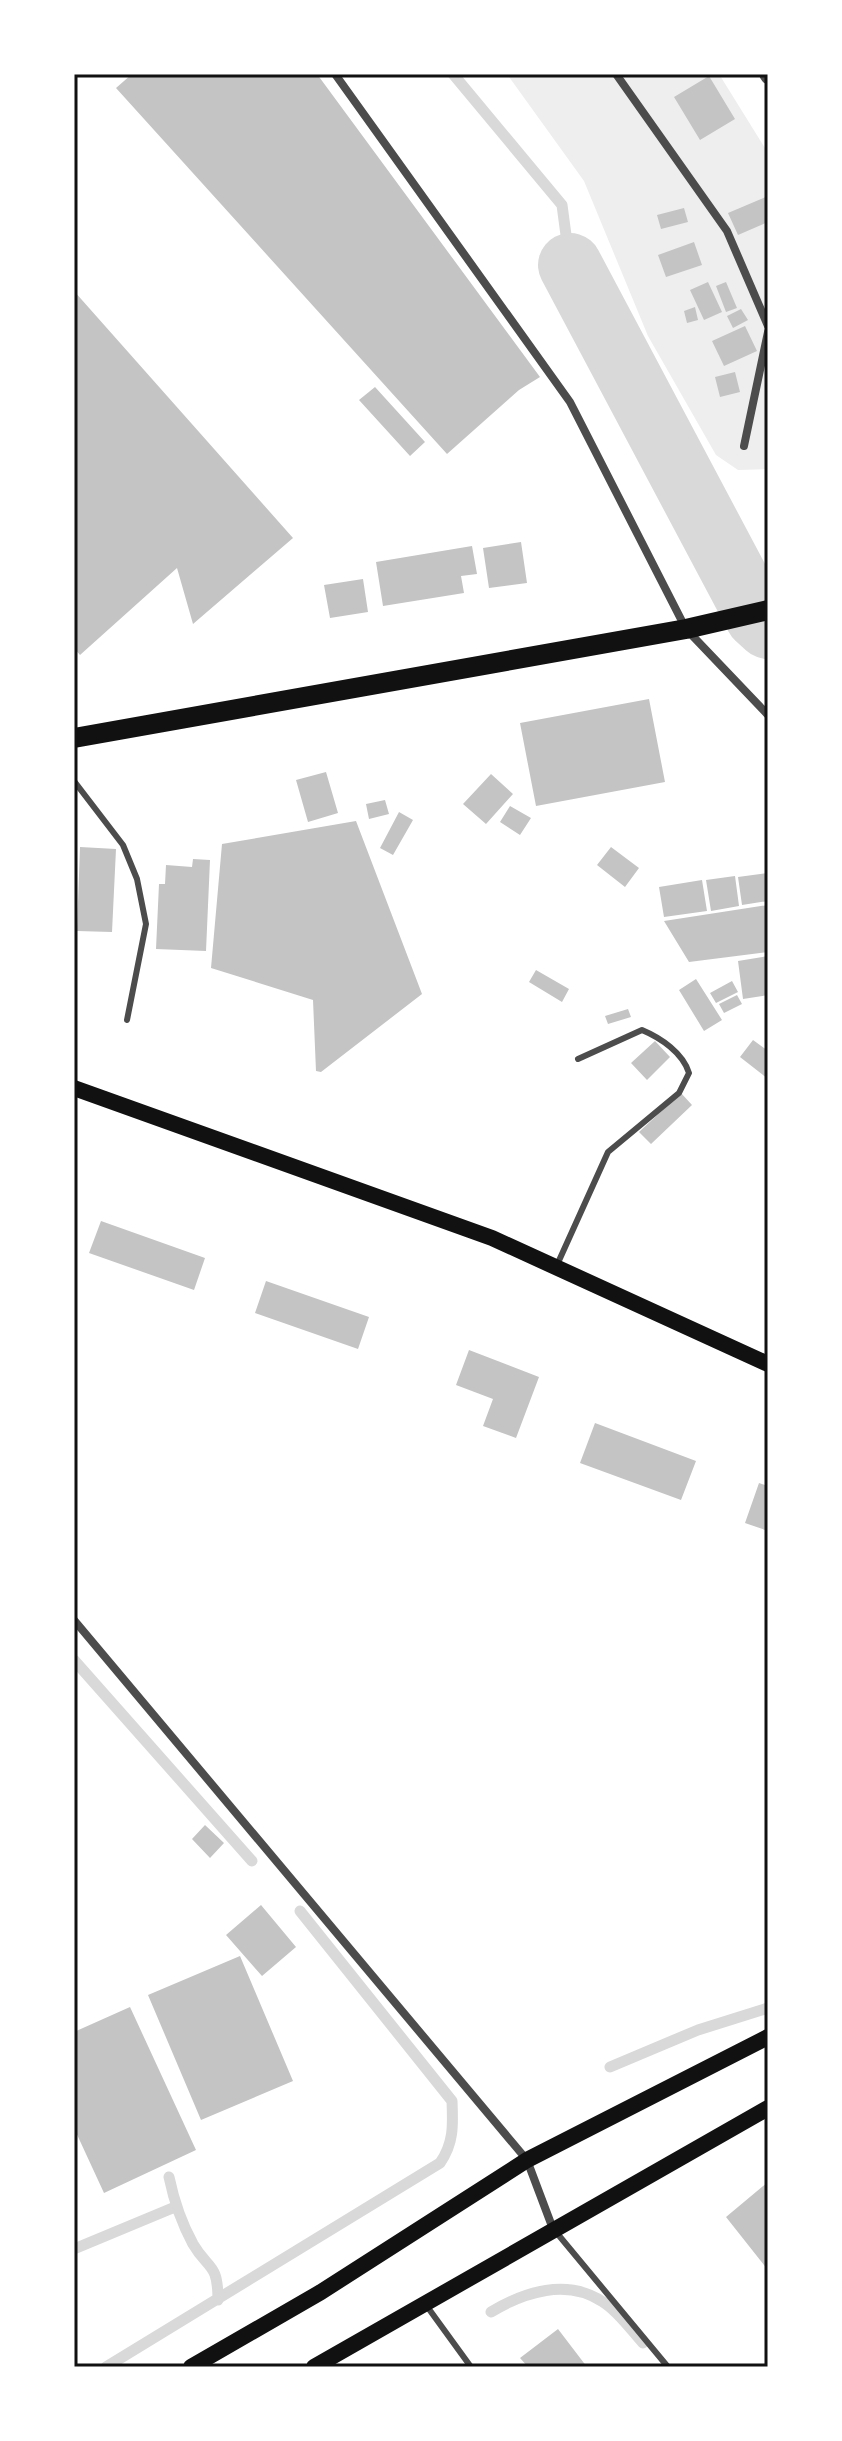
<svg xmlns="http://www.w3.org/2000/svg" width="842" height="2441" viewBox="0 0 842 2441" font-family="'Roboto Condensed',sans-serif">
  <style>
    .green { fill: #eee }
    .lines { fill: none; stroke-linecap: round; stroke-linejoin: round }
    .stream { stroke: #d9d9d9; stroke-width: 11 }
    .river { stroke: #d9d9d9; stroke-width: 64 }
    .building { fill: #c4c4c4 }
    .service { stroke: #4c4c4c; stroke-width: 6 }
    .minor { stroke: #4c4c4c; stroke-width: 8 }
    .tertiary { stroke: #4c4c4c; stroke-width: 14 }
    .secondary { stroke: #111; stroke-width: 16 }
    .primary { stroke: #111; stroke-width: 20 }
    .neatline { fill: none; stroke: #111; stroke-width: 3 }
  </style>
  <rect width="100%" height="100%" fill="#fff"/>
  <path class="green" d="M507,74h212l49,79v316l-30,1 -22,-15 -68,-119 -64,-155z"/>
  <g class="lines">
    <path class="stream" d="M453,74l109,131 8,60
      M74,1660l178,201
      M610,2067l88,-37 70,-22
      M169,2177c5,24 12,45 24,67 15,26 25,18 25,56
      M74,2249l101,-42
      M491,2312c33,-20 76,-34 112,-10 15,9 28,28 40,41
      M106,2367l334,-204c14,-20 13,-38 12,-62l-152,-190"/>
    <path class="river" d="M570,265l187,352 11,10"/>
  </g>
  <path class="building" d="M132,74h185l223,303 -21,13 -72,64 -331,-366z
    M709,76l26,43 -35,21 -26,-43z
    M768,196v26l-30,13 -10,-22z
    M684,208l4,14 -27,7 -4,-14z
    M694,242l8,23 -36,12 -8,-22z
    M708,282l14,30 -18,8 -14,-30z
    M726,282l11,26 -11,4 -10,-26z
    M74,291l219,247 -100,86 -16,-56 -97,87 -6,-7z
    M695,307l3,13 -11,3 -3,-12z
    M741,309l7,11 -15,8 -6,-12z
    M745,326l12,25 -33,15 -12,-25z
    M735,372l5,20 -20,5 -5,-20z
    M375,387l50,55 -15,14 -51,-56z
    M521,542l6,41 -38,5 -6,-40z
    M472,546l5,28 -16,2 3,17 -81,13 -7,-44z
    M363,579l5,33 -38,6 -6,-33z
    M649,699l16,83 -129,24 -16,-83z
    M326,772l12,41 -30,9 -12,-42z
    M491,774l22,20 -27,30 -23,-20z
    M385,800l4,14 -20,5 -3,-15z
    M510,806l21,12 -11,17 -20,-13z
    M399,812l14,8 -20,35 -13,-7z
    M356,821l66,173 -101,78 -5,-1 -3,-71 -102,-32 11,-124z
    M80,847l36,2 -4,83 -35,-1z
    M611,847l28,21 -14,19 -28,-22z
    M193,859l17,1 -4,91 -50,-2 3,-65h6l1,-19 26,2z
    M768,873v28l-26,4 -4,-28z
    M735,876l4,30 -28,5 -5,-31z
    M702,880l5,31 -43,6 -5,-30z
    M768,905v47l-79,10 -25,-41z
    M768,956v39l-25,4 -5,-38z
    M536,970l33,19 -7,13 -33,-20z
    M696,979l26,41 -18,11 -25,-41z
    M732,981l6,11 -22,11 -6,-10z
    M737,995l5,9 -18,9 -5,-9z
    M628,1009l3,8 -23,7 -3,-8z
    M753,1040l15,11v28l-28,-22z
    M655,1041l15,16 -23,23 -16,-17z
    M681,1093l11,12 -41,39 -12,-12z
    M101,1221l104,37 -11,32 -105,-37z
    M266,1281l103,36 -11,32 -103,-36z
    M469,1350l70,27 -23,61 -33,-12 10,-27 -37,-14z
    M595,1423l101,38 -15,39 -101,-37z
    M759,1483l9,3v45l-23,-8z
    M205,1825l19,18 -14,15 -18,-19z
    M261,1905l35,42 -34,29 -36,-41z
    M240,1956l53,125 -92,39 -53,-125z
    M130,2007l66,143 -92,43 -30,-65v-96z
    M768,2182v88l-42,-53z
    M558,2329l29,38h-59l-8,-9z"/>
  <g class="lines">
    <path class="service" d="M74,781l49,64 14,34 9,45 -19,96
      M557,1265l51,-113 71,-59 10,-20c-6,-20 -28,-35 -47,-43l-64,29
      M556,2232l112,135
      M426,2305l45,62"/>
    <path class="minor" d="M335,74l235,328 116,227 82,86
      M616,74l111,157 41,95
      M744,446l24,-114
      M74,1620l453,540 26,69"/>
    <path class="tertiary" d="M766,74l2,3"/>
    <path class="secondary" d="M74,1088l418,150 276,126
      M191,2367l130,-75 206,-132 241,-123
      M314,2367l454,-259"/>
    <path class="primary" d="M74,738l612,-109 82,-19"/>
  </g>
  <rect width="842" height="2441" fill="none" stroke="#ffffff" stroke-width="152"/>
  <rect x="76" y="76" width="690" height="2289" class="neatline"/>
</svg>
